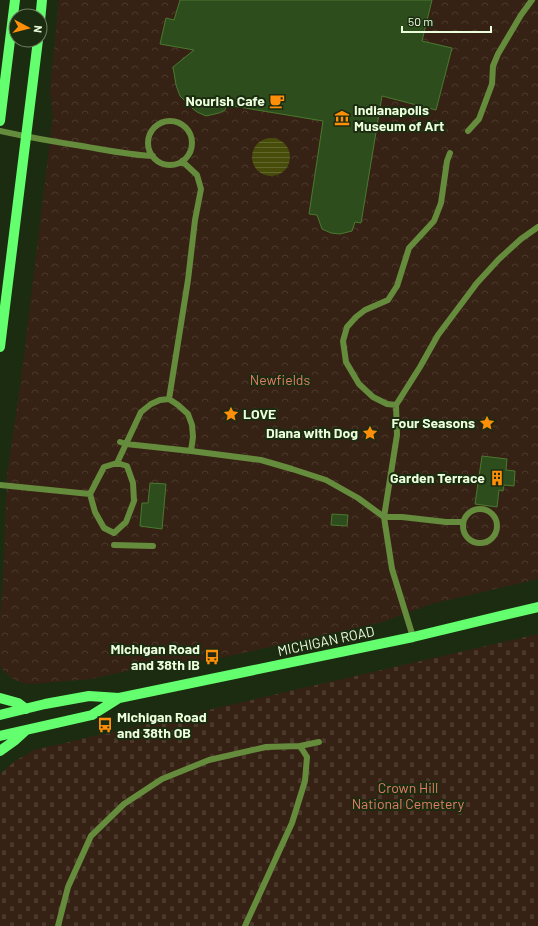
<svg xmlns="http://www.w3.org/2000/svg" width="538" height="926" viewBox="0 0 538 926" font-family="Barlow,sans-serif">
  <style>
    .cemetery { fill: url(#cemetery-stones) }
    .park { fill: url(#park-crowns) }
    .water { fill: url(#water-rules) }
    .building { fill: #2e4d1d; stroke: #4a792f }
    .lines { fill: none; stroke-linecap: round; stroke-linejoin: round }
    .service { stroke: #658b3c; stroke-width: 6 }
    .primary { stroke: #63ff6e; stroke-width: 10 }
    .labels { text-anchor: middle; stroke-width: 4; stroke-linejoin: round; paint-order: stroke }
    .poi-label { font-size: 14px; font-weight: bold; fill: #ecffdc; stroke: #1c2c11; text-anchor: end }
    .park-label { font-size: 14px; fill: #e27d66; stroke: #1c2c11 }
    .street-label { font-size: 14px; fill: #ecffdc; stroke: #1c2c11 }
  </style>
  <defs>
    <pattern id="cemetery-stones" width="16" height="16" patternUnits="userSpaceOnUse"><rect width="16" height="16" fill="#362214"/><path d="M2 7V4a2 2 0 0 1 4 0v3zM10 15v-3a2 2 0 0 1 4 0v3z" fill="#4a382a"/></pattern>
    <pattern id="park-crowns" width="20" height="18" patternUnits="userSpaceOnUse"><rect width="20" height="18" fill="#362214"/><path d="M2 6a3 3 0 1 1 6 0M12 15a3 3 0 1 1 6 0" fill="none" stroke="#4a382a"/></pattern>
    <pattern id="water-rules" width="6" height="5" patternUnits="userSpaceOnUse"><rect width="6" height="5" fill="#474c0b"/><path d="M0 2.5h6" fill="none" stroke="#62672e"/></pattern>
  </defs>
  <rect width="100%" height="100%" fill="#1c2c11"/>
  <path class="cemetery" d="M538,634v292h-538v-152l15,-13 19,-11z"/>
  <path class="park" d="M59,0h479v579l-107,25 -48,18 -167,37 -63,6 -62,14 -60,5c-14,-1 -24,-7 -31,-18v-49l3,-36 4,-106 14,-95 32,-264 -3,-26z"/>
  <path class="water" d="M252 157a19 19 0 1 1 38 0a19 19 0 1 1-38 0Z"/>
  <path class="building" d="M180,0h252l-10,41 30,7 -16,62 -54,-14 -21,127 -6,-1 -3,9 -12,3 -9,-1 -9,-4 -5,-14 -8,-1 14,-93 -96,-16 -2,5 -6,3 -13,3 -9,-4 -5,-4 -12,-12 -4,-11 -3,-18 21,-17 -34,-6 6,-26 8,2z
    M482,456l25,3 -1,11 9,1 -1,15 -10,-1 -1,6 -4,-1 -2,17 -22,-3z
    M150,483l16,1 -4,45 -22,-3 2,-23h6z
    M332,514l16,1 -1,11 -16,-1z"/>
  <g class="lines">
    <path class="service" d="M148 143a22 22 0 1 1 44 0a22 22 0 1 1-44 0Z
      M0,131c27,6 55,11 82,15 24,4 47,9 71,10
      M468,131l11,-12 13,-35 1,-18 5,-12 23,-39 11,-15
      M169,399l19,-119 7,-60 6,-31 -4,-14 -15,-14
      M396,405l-9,-1 -14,-7 -14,-13 -13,-22 -3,-21 4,-14 9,-10 9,-7 23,-10 9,-14 12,-38 25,-27 7,-18 6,-42 3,-8
      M120,442l6,2 65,7 70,9 31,9 34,11 32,18 26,19h18l44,5h17
      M117,463l10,3 6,17 1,18 -8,21 -12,11 -10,-5 -9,-16 -5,-18 14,-27z
      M117,463l24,-51 10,-8 9,-4 9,-1 9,6 10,9 4,11 1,12 -2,14
      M0,485l90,9
      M463 526a17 17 0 1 1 34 0a17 17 0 1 1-34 0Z
      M114,545l39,1
      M413,637l-21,-68 -8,-52 13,-82 -1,-30 24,-38 18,-32 39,-52 22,-24 22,-20 17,-12
      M300,746l19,-4
      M58,926l10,-39 23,-51 33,-32 38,-25 47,-19 57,-13 34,-1 7,11 -2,24 -13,42 -47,103"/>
    <path class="primary" d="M40,21l2,-21
      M0,121l15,-121
      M0,347l38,-307
      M0,698l18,5 8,6
      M0,715l45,-11 44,-8 30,2 294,-61 125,-30
      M0,736l92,-21 27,-17
      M0,751l14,-10 11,-10"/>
  </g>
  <defs>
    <g id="cafe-bare" transform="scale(1.2)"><path d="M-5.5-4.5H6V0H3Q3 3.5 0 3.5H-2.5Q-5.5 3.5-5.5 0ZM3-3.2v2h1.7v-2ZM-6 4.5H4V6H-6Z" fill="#ff8e08" stroke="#1c2c11" stroke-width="2.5" paint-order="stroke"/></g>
    <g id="museum-bare" transform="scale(1.2)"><path d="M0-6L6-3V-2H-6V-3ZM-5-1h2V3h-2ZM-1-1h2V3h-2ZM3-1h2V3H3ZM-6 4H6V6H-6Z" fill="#ff8e08" stroke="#1c2c11" stroke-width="2.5" paint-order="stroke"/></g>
    <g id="sight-bare" transform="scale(1.2)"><path d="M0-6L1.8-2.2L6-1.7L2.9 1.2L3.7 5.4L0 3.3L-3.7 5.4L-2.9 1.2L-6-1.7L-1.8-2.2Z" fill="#ff8e08" stroke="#1c2c11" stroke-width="2.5" paint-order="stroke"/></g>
    <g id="building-bare" transform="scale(1.2)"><path d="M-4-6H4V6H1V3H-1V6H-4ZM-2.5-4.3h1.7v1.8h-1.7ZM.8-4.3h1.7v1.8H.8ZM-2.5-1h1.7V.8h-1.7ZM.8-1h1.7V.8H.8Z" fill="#ff8e08" stroke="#1c2c11" stroke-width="2.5" paint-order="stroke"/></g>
    <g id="bus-bare" transform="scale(1.2)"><path d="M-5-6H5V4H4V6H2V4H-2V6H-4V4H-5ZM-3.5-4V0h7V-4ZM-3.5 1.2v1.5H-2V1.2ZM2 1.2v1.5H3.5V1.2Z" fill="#ff8e08" stroke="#1c2c11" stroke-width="2.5" paint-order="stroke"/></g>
  </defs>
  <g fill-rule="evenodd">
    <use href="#cafe-bare" x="277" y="101"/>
    <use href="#museum-bare" x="342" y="118"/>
    <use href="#sight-bare" x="231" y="414"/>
    <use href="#sight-bare" x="487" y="423"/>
    <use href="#sight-bare" x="370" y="433"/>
    <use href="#building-bare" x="497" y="478"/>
    <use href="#bus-bare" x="212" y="657"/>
    <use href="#bus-bare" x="105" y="725"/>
  </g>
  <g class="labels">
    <g class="poi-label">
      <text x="265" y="106">Nourish Cafe</text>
      <text x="354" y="115" text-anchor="start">Indianapolis<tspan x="354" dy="16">Museum of Art</tspan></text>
      <text x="243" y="419" text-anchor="start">LOVE</text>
      <text x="475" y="428">Four Seasons</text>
      <text x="358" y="438">Diana with Dog</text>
      <text x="485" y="483">Garden Terrace</text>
      <text x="200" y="654">Michigan Road<tspan x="200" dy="16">and 38th IB</tspan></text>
      <text x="117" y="722" text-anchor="start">Michigan Road<tspan x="117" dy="16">and 38th OB</tspan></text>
    </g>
    <g class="park-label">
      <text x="280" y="385">Newfields</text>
      <text x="408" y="793">Crown Hill<tspan x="408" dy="16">National Cemetery</tspan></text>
    </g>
    <g class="street-label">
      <text transform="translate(326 641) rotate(-12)" y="5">MICHIGAN ROAD</text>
    </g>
  </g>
  <g transform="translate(28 28) rotate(97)"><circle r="19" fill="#1c2c11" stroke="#6f8062"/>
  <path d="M0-3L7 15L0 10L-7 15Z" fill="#ff8e08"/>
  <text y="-6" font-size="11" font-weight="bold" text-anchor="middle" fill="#ecffdc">N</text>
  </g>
  <path d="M402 26v6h89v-6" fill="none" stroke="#ecffdc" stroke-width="2"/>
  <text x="408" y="26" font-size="12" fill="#ecffdc" stroke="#1c2c11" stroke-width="3" paint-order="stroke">50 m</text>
</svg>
